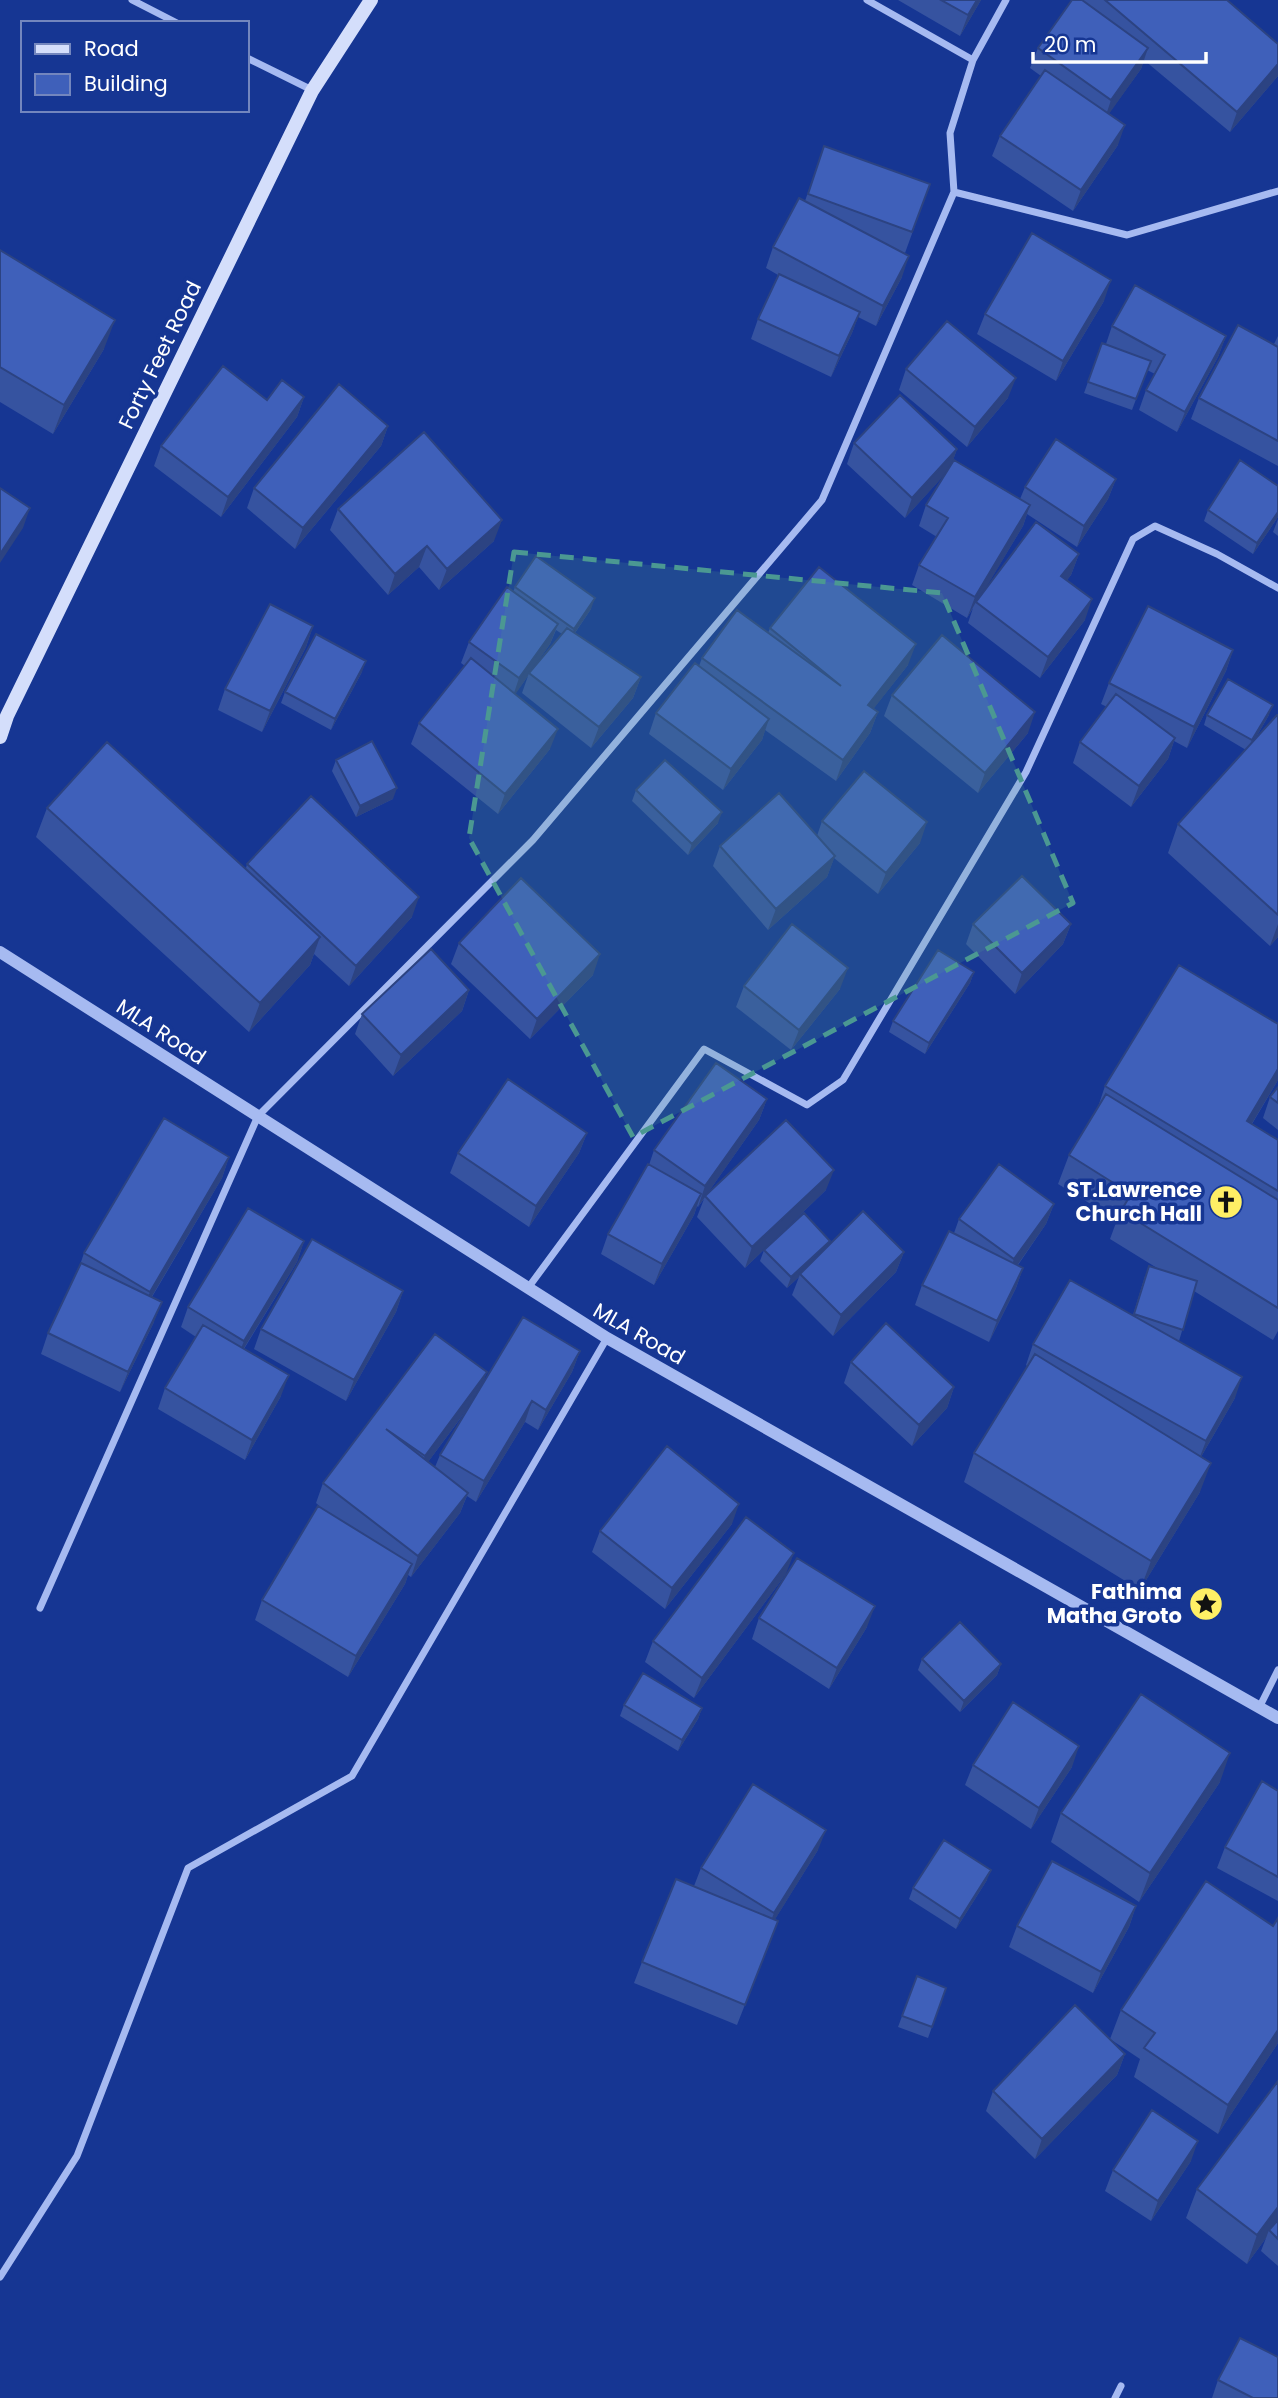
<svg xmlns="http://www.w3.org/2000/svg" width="1278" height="2398" viewBox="0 0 1278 2398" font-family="Poppins,sans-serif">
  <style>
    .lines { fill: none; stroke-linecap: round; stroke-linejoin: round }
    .minor { stroke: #a6baf1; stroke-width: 7 }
    .tertiary { stroke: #a6baf1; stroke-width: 12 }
    .secondary { stroke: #d4defb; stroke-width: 14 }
    .wall { fill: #3653a0; fill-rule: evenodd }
    .shaded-wall { fill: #2c4382 }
    .building { fill: #3f60ba; stroke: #2c4382; stroke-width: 2 }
    .marked { fill: #4b9892; fill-opacity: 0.2; stroke: #4b9892; stroke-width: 5; stroke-dasharray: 14 9; stroke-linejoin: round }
    .labels { text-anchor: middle; stroke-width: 7; stroke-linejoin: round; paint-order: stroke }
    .street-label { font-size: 21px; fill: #fff; stroke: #163693 }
    .poi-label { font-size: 21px; font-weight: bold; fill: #fff; stroke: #163693; text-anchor: end }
  </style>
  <rect width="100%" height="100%" fill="#163693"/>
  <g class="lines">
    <path class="minor" d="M132,0l45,23
      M247,58l65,32
      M973,60l33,-60
      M954,192l173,43 151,-44
      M528,1288l176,-239 103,56 36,-25 183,-308 107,-233 22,-13 62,28 61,34
      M40,1608l218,-492 275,-276 289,-340 132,-308 -4,-59 23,-73 -106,-60
      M1259,1708l19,-38
      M0,2277l77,-121 111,-288 164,-92 255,-438
      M1115,2398l6,-12"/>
    <path class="tertiary" d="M0,952l607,386 671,380"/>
    <path class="secondary" d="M0,737l7,-21 305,-625 59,-91"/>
  </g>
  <path class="wall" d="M898,0h83l-21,36z
    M1072,0h155l51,44v32l-48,56 -86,-72 -3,9 -32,44 9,32 -45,66 -81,-55 8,-20 41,-60 -11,-8 8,-20z
    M824,146l106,38 -25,69 -8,-3 5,27 -26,49 -18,-9 -6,16 -21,44 -80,-38 7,-20 20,-44 -12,-7 7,-21 32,-46z
    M0,250l104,99 -51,85 -53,-32z
    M1104,301l-48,80 -79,-47 8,-20z
    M1112,326l114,10 -8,21 -41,75 -38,-22 7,-20 9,-16 -8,-4 -15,40 -48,-17 18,-50 4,1z
    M1278,336v130l-87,-47 8,-21 75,-54z
    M906,369l102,29 -41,49 -68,-57z
    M304,397l-7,20 -76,100 -67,-51 7,-20 106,-46z
    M388,426l-7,20 -86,103 -48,-41 7,-20z
    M854,443l103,6 -5,14 68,36 5,-12 91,-8 -8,20 -31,48 -50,-33 -4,12 -40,66 96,-38 -8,21 -4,5 18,40 -45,58 -72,-55 5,-15 -6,10 -55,-33 7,-20 18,-28 -18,-11 7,-21 19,-31 -40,44 -58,-54z
    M1278,486v31l-25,37 -49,-33 4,-11z
    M338,509l156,32 -55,49 -20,-23 -31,28 -58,-65z
    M1278,519v17l-5,-4z
    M515,587l76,22 -16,24 66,44 -8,21 -42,50 -69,-55 6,-17 -13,18 35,55 -52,65 -87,-70 8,-21 46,-57 -4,-3 8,-21 44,-50zM556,630l6,4 -26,30 14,-20z
    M313,626l-7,21 -44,85 -44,-22 7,-21z
    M770,628l138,37 -35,44 5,3 -8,21 -34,48 -71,-51 -3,10 -39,50 -74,-56 7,-21 43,-47 3,-8 66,-25z
    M1233,650l-7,21 -39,77 -13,-7 -6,18 -37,48 -58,-44 7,-21 27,-35 -6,-3 8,-21z
    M362,672l-31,58 -50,-27 4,-11z
    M892,695l136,38 -50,60 -94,-77z
    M1207,715h62l-14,24 23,-24v222l-8,9 -102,-93 10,-29 68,-74 -42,-25z
    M336,760l57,39 -37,18 -24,-46z
    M636,790l82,33 -30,32 -56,-54z
    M47,808l199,60 1,-4 165,53 -63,69 -35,-32 -4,11 -61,67 -213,-195z
    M822,821l98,22 -42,51 -44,-36 -7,19 -59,53 -55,-64 7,-20 97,-10z
    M973,924h98l-8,20 -48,50 -49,-50z
    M459,943l134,32 -63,64 -79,-75z
    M974,972l-4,11 -45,71 -36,-22 4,-11z
    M744,986l96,3 -49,61 -55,-43z
    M469,990l-7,21 -69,65 -38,-42 7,-20z
    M1278,1024v56l-26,44 26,16v191l-5,9 -79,-49 -15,50 56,57 -34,59 -1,35 -60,98 -176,-108 10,-29 53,-87 -1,-1 7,-21 100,-29 12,-39 12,-8 -47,-29 7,-19 -59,-36 11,-29 29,-48 7,-21z
    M1278,1087v43l-15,-12 7,-21z
    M767,1099l-8,21 -52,74 119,-4 -81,78 -48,-51 7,-18 -6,8 -1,-1 -3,9 -40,70 -53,-31 7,-20 41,-69 5,-15z
    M587,1133l-8,20 -50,74 -79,-54 8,-20z
    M229,1157l-7,21 -70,119 2,25 -34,70 -79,-38 7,-21 31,-65 5,-15z
    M1054,1204l-8,20 -28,41 5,3 -7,20 -27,54 -74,-37 7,-20 32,-52 5,-14z
    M304,1241l-7,21 -53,87 37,47 -36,64 -87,-51 7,-21 31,-51 -15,-10 7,-20z
    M830,1241l-2,5 76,6 -8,20 -63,64 -41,-41 7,-18 -12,11 -27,-27 4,-11z
    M403,1291l-7,21 -50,89 -92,-52 7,-20z
    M580,1351l-8,21 -34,58 -13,-8 -49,80 -9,-6 -7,17 -49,64 -3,-2 -3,9 -57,93 -93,-57 7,-20 63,-89 -9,-8 7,-20 164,-111 -4,10zM466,1411l-26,44 -5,12 -7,-5z
    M851,1362l103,25 -7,21 -35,38 -68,-63z
    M732,1524l-67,85 -73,-57 8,-21z
    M786,1574l-92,124 -49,-36 8,-21z
    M759,1618l108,9 -38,62 -77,-50z
    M922,1659l79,5 -4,11 -37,37 -42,-42z
    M624,1705l78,3 -4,11 -20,32 -58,-35z
    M973,1765l99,2 -41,62 -66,-44z
    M1220,1782l-81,120 -88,-60 10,-29z
    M1278,1791v110l-61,-33 8,-21z
    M818,1850l-43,69 3,2 -41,104 -103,-42 8,-21 52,-76 7,-18z
    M987,1880l-31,49 -47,-30 4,-11z
    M1136,1906l-7,21 -36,66 -84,-46 8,-21z
    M1278,1918v125l-60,91 -84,-57 6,-18 -30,-20 11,-29 152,-84z
    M917,1976l29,12 -18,50 -30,-11z
    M1125,2054l-8,21 -82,84 -49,-48 7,-20z
    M1278,2081v185l-17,-15 5,-13 -19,26 -61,-46 11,-29z
    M1191,2161l-40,60 -46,-30 8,-21z
    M1218,2380l60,18h-66z"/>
  <path class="shaded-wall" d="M977,0h4l-21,36 8,-21z
    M1148,48l-7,21 -37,52 7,-21z
    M1278,64v12l-48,56 7,-20z
    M1125,125l-7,20 -45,66 8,-21z
    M909,256l-7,21 -26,49 7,-20z
    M1111,280l-7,21 -48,80 7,-20z
    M860,312l-8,21 -21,44 8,-21z
    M115,320l-11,29 -51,85 11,-29z
    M1226,336l-8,21 -41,75 8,-20z
    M1016,378l-8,20 -41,49 8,-20z
    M304,397l-7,20 -76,100 7,-20z
    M388,426l-7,20 -86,103 8,-21z
    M957,449l-7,20 -45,49 7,-20z
    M1116,479l-8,20 -31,48 7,-21z
    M1030,505l-7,21 -46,77 -1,-1 -9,16 8,-21z
    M30,508l-7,20 -23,35v-9z
    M1278,512v5l-25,37 4,-11z
    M502,520l-8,21 -55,49 8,-21z
    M427,546l-8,21 -31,28 7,-21z
    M1079,554l-8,21 -17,22 7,-21z
    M595,598l-4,11 -21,31 4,-11z
    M1092,599l-7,21 -45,58 8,-21z
    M558,624l-8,20 -20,29h-1l-1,3 -16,23 7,-21z
    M313,626l-7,21 -44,85 8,-21z
    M916,644l-8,21 -48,61 8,-21z
    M1233,650l-7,21 -39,77 7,-21z
    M366,661l-4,11 -31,58 4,-11z
    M641,677l-8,21 -42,50 8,-21z
    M1273,705l-4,10 -21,36 4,-11z
    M878,712l-8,21 -34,48 7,-21z
    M1035,712l-7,21 -50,60 7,-20z
    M769,719l-7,21 -39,50 8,-21z
    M558,729l-8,20 -52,65 7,-20z
    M1175,738l-7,21 -37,48 8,-21z
    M397,788l-4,11 -37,18 4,-11z
    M722,812l-4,11 -30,32 4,-11z
    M927,822l-7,21 -42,51 8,-21z
    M835,856l-8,21 -59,53 8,-21z
    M419,897l-7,20 -63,69 7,-20z
    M1071,924l-8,20 -48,50 7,-21z
    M1278,924v13l-8,9z
    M320,937l-10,28 -61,67 11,-29z
    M600,954l-7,21 -63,64 7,-20z
    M848,968l-8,21 -49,61 8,-20z
    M974,972l-4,11 -45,71 4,-11z
    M469,990l-7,21 -69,65 8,-21z
    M1278,1069v11l-42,70 11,-29z
    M767,1099l-8,21 -61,87 7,-21z
    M587,1133l-8,20 -50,74 7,-21z
    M229,1157l-7,21 -80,135 8,-21z
    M834,1170l-8,20 -81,78 7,-21z
    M701,1194l-7,21 -40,70 8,-21z
    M1054,1204l-8,20 -39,56 7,-21z
    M304,1241l-7,21 -61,99 8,-20z
    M830,1241l-4,11 -26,22 -1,3 -12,11 4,-11z
    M904,1252l-8,20 -63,64 8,-21z
    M1023,1268l-7,20 -27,54 8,-21z
    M403,1291l-7,21 -50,89 8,-21z
    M162,1302l-8,20 -34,70 8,-20z
    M580,1351l-8,21 -34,58 8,-20z
    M487,1372l-8,21 -62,84 8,-21z
    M289,1375l-8,21 -36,64 7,-20z
    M1242,1377l-7,21 -37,64 8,-21z
    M954,1387l-7,21 -35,38 7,-21z
    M532,1401l-7,21 -49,80 8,-21z
    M1211,1463l-11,29 -60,98 11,-29z
    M468,1493l-8,20 -49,64 7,-21z
    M739,1504l-7,20 -67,85 7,-21z
    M794,1553l-8,21 -92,124 8,-20z
    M412,1564l-7,20 -57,93 8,-21z
    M875,1606l-8,21 -38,62 8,-21z
    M1001,1664l-4,11 -37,37 4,-11z
    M702,1708l-4,11 -20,32 4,-11z
    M1079,1746l-7,21 -41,62 8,-21z
    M1230,1753l-10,29 -81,120 11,-29z
    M826,1830l-8,20 -52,84 8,-21z
    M991,1870l-4,10 -31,49 4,-10z
    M1136,1906l-7,21 -36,66 8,-21z
    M778,1921l-7,20 -34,84 8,-20z
    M1278,2030v13l-60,91 10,-29z
    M1125,2054l-8,21 -82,84 7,-20z
    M1198,2141l-7,20 -40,60 7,-20z
    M1278,2207v15l-9,8 -3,8 -19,26 10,-29z"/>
  <path class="building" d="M941,0h36l-9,15z
    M1072,0h10l66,48 -37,52 -73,-52z
    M1105,0h122l51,44v20l-41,48z
    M1045,70l80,55 -44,65 -81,-54z
    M824,146l106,38 -18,48 -104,-38z
    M799,198l110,58 -26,50 -110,-59z
    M1032,233l79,47 -48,81 -78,-47z
    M0,250l115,70 -51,85 -64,-38z
    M779,274l81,38 -21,44 -81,-37z
    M1135,285l91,51 -41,76 -39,-22 19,-35 -53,-29z
    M947,321l69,57 -41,49 -69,-58z
    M1238,325l40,22v94l-79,-43z
    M1102,343l49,18 -15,38 -48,-17z
    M223,366l44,34 15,-20 22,17 -76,100 -67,-51z
    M339,384l49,42 -85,102 -49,-40z
    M900,395l57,54 -45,49 -58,-55z
    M424,432l78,88 -55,49 -20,-23 -32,28 -57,-65z
    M1056,439l60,40 -32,47 -59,-39z
    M954,460l76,45 -55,92 -56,-32 29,-47 -22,-13z
    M1240,460l38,26v26l-21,31 -49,-33z
    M0,488l30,20 -30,46z
    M1036,522l43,32 -18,22 31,23 -44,58 -72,-55z
    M536,556l59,42 -21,31 -59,-42z
    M819,567l97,77 -48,61 10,7 -35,48 -141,-102 35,-48 104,76 -71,-58z
    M507,587l51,37 -39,54 -50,-36z
    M270,604l43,22 -43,85 -45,-22z
    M1148,606l85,44 -39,77 -85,-44z
    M567,628l74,49 -42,50 -70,-54z
    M316,634l50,27 -31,58 -50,-27z
    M942,635l93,77 -50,61 -93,-78z
    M471,658l87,71 -53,65 -86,-71z
    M695,663l74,56 -38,50 -75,-56z
    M1228,679l45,26 -21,35 -45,-25z
    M1116,694l59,44 -36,48 -59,-44z
    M1277,715h1v200l-100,-91z
    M372,741l25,47 -37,18 -24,-46z
    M107,742l213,195 -60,66 -213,-195z
    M665,760l57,52 -30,32 -56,-54z
    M864,771l63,51 -41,51 -64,-52z
    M779,793l56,63 -59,53 -56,-63z
    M311,796l108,101 -63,69 -109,-102z
    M1022,876l49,48 -49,49 -49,-49z
    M521,878l79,76 -63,65 -78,-76z
    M792,924l56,44 -49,62 -55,-44z
    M431,949l38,41 -68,65 -39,-41z
    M938,950l36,22 -45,71 -36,-22z
    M1179,965l99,59v45l-31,52 31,19v51l-173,-105z
    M716,1063l51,36 -62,87 -51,-36z
    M508,1079l79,54 -51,73 -78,-53z
    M1278,1087v16l-8,-6z
    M1106,1094l172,106v108l-157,-97 10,-17 -62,-39z
    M164,1118l65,39 -79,135 -66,-39z
    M786,1120l48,50 -82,77 -47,-51z
    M648,1164l53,30 -39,70 -54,-30z
    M999,1164l55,40 -40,55 -55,-40z
    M248,1208l56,33 -60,100 -56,-34z
    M863,1211l41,41 -63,63 -41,-41z
    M804,1213l26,28 -39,36 -27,-27z
    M949,1231l74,37 -26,53 -75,-36z
    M312,1239l91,52 -49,89 -93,-51z
    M81,1263l81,39 -34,70 -80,-39z
    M1149,1266l48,15 -14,49 -49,-16z
    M1070,1280l172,97 -36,64 -173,-97z
    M523,1317l57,34 -34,59 -14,-9 -48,80 -44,-26z
    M886,1323l68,64 -35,38 -68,-63z
    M203,1325l86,50 -37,65 -87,-52z
    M435,1334l52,38 -62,84 -39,-27 82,64 -50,63 -95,-73z
    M1035,1354l176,109 -60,98 -177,-108z
    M667,1446l72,58 -67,84 -72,-57z
    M318,1506l94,58 -56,92 -94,-56z
    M746,1517l48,36 -92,125 -49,-37z
    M797,1558l78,48 -38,62 -78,-50z
    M960,1622l41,42 -37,37 -42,-42z
    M643,1673l59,35 -20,32 -58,-35z
    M1141,1694l89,59 -80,120 -89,-60z
    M1013,1702l66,44 -40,62 -66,-43z
    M1262,1781l16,10v86l-53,-30z
    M753,1784l73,46 -52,83 -73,-45z
    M944,1840l47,30 -31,49 -47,-31z
    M1052,1861l84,45 -35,66 -84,-46z
    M676,1879l102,42 -33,84 -103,-43z
    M1206,1881l67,45 5,-8v112l-50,75 -84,-57 11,-15 -34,-23z
    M917,1976l29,12 -14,39 -30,-11z
    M1075,2005l50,49 -83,85 -49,-48z
    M1278,2081v126l-21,28 -60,-46z
    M1152,2110l46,31 -40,60 -45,-31z
    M1278,2220v19l-9,-9z
    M1240,2338l38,19v41h-25l-35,-18z"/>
  <path class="marked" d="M514,552l428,41 131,310 -440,234 -164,-299z"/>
  <defs>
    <g id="church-disc" transform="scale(1.75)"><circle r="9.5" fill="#ffef65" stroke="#163693"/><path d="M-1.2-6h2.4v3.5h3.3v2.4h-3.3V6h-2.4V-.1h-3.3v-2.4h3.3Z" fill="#111"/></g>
    <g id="sight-disc" transform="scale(1.75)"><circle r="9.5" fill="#ffef65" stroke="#163693"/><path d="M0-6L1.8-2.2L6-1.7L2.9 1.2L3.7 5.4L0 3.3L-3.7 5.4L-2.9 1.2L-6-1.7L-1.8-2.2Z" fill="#111"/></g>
  </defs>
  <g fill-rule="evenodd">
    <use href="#church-disc" x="1226" y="1202"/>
    <use href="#sight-disc" x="1206" y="1604"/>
  </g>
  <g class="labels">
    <g class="street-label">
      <text transform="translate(160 355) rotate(-64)" y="7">Forty Feet Road</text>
      <text transform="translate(161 1032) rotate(33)" y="7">MLA Road</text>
      <text transform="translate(639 1334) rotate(30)" y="7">MLA Road</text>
    </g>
    <g class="poi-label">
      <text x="1202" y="1197">ST.Lawrence<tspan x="1202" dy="24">Church Hall</tspan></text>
      <text x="1182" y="1599">Fathima<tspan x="1182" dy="24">Matha Groto</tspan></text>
    </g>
  </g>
  <rect x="21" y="21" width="228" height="91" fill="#163693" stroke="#7386be" stroke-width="2"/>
  <rect x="35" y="44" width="35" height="10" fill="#d4defb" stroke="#7386be" stroke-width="2"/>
  <text x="84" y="56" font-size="21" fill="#ffffff">Road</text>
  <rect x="35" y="74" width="35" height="21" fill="#3f60ba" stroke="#7386be" stroke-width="2"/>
  <text x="84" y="91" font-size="21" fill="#ffffff">Building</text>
  <path d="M1033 52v10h173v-10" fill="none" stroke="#ffffff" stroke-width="3.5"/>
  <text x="1044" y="52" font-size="21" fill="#ffffff" stroke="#163693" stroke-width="5" paint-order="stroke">20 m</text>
</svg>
